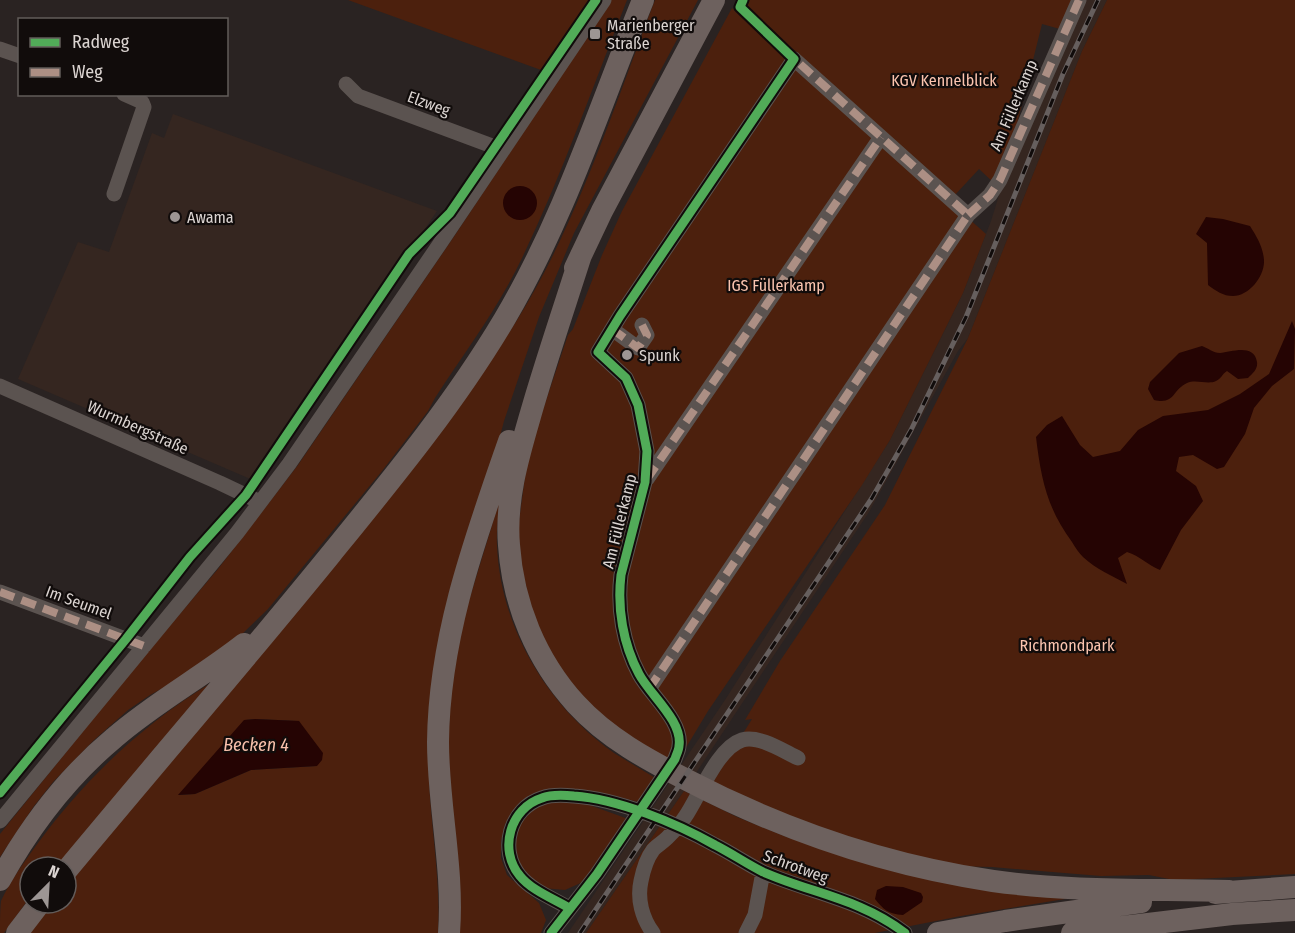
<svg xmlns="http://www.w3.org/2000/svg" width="1295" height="933" viewBox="0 0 1295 933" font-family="'Fira Sans Condensed',sans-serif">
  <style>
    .built { fill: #352620 }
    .green { fill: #4c200d; fill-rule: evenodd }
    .water { fill: #250403 }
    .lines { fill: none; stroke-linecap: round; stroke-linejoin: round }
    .minor { stroke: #5b5350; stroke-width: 15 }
    .highway { stroke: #6d615e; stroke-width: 22 }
    .rail-casing { stroke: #665f5e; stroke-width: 5 }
    .rail { stroke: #110c0b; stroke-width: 3; stroke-dasharray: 9; stroke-linecap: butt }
    .quiet { stroke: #ac8f84; stroke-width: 8; stroke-dasharray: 15 8; stroke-linecap: butt }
    .cycleway-casing { stroke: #110c0b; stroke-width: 13 }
    .cycleway { stroke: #51ab58; stroke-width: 9 }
    .poi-dot { fill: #9d9694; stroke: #110c0b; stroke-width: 2 }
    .labels { text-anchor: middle; stroke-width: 4.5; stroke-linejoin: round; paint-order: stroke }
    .poi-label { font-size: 16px; fill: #dbd4d1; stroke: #110c0b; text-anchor: start }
    .park-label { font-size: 16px; fill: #fbc4af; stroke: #110c0b }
    .street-label { font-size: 16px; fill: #dbd4d1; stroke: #110c0b }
    .water-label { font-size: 18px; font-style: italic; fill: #f6bfaa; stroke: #110c0b }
  </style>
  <rect width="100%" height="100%" fill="#2a2322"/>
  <path class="built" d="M1082,0h25l-25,51 -114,287 -10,13 -89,161 -185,279 -98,142h-18l157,-233 165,-260 73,-147 28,-72 10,-32z
    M173,114l264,97 -182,270 -237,-102 60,-137 31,10 43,-119 12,5z"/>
  <path class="green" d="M348,0h247l-54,70z
    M611,0h16c-34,86 -65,175 -105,258 -23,49 -58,95 -87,140l-7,13 -46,60 -114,138 -31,30 -54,38 -33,18 -22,15 -34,30 -41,42 -19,24 -34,51v-23l134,-166 84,-99 80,-104 157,-230z
    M655,0h43l-124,233 -35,84 -35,104 -13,50 -62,308c2,51 12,103 9,154h-412l25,-30h15v-17l69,-83 340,-420c25,-36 50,-73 70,-112 45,-87 75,-180 110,-271zM255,719l44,2 18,45 -66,4 -56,24 -16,1 66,-75z
    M748,0h334l-15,31 -25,-7 -25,100 -23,59 -15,-14 -25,27 -210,-188z
    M1107,0h188v874l-121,6 -25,-5 -48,1 -109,-9 -41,-1 -136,-38 -104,-43 41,-66 -7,1 35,-59 105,-156 83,-167 114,-287z
    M732,8l254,226 -23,59 -73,147 -28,45 -154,226 -33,55 -51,-29 -51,-43 -34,-53 -23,-97 12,-90 40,-119 5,-6 29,-74 20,-44z
    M500,499c-1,15 -4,31 -3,46 3,82 50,161 117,208 14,9 29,17 43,26l-15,24 -31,-8 -94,12 -12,17 -4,17v17l6,17 32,28 7,17 -5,13h-84l-11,-153 7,-127z
    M211,683l-155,184h-26v30l-26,36h-4c0,-9 0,-23 1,-32 9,-20 24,-40 37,-58 47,-64 105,-119 173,-160z
    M684,791l53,26 52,21 288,59 -116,19 -86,17h-289z
    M548,801l33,1 50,18 -46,61 -20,9 -22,-2 -21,-16 -9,-16 5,-34 14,-16z"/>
  <path class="water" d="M503 203a17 17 0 1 1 34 0a17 17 0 1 1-34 0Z
    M1206,217l17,2 27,7c7,11 13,21 14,34 1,16 -15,36 -31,36 -10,0 -17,-5 -25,-11l-1,-42 -11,-9z
    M1292,321l3,8 -1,40 -22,17 -18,22 -9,26 -21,33 -7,2 -24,-14 -14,2 -3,14 20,15 7,15 -22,29 -21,40c-12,-5 -20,-14 -33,-18l-9,6 9,26c-15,-8 -31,-15 -44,-27 -4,-4 -8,-10 -11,-15 -25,-34 -31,-63 -36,-105l11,-12 15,-9 18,29 13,12 27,-6 18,-21 25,-14 45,-6 32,-16 29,-20z
    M1202,346c6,2 11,7 18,7 11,-1 34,-10 37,9 1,7 -4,11 -9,16l-10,1 -11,-8c-5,3 -6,8 -11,10 -8,4 -20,-2 -29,2 -15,7 -12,22 -33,17l-6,-11 2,-7 29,-29z
    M255,719l44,2 24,32 -1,7 -5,6 -66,4 -56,24 -17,1 66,-75z
    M886,886l17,1 18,6 2,4 -1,5 -19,13c-15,-1 -20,-6 -28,-16l2,-9z"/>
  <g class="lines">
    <path class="minor" d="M0,49l20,7
      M346,84l12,12 145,54
      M114,194l30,-87 -2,-5 -18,-8
      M968,215l22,-20 10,-15 79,-180
      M612,329l26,19 9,-13 -5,-10
      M0,386l220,97 40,19
      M647,479l234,-342
      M0,592l144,54
      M0,821l237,-288 52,-69 150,-219 165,-245
      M569,908c-15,-9 -38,-18 -49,-32 -22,-26 -10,-68 22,-78 10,-4 22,-3 32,-2 44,3 102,27 141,49 16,8 32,19 48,27 48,21 98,27 142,61
      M551,933l46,-59 78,-115c1,-4 4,-9 4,-13 4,-25 -29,-51 -40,-72 -16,-30 -22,-66 -18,-99l24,-93 2,-31 -9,-46 -12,-27 -28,-26 22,-36 174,-257 174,156 -319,474
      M653,933c-11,-15 -16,-34 -12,-52 2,-10 6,-23 12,-31 3,-4 9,-7 14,-12 6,-6 13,-13 18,-21 14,-20 32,-69 57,-77 17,-5 41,11 56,18
      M746,933l9,-18 8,-43"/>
    <path class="highway" d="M581,255c-16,50 -33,100 -48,151 -13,45 -28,91 -24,139 4,59 27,115 67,159 31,34 72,56 111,76 98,51 197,85 306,101 78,11 157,8 236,10
      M575,268l27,-57 112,-211
      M66,871c88,-106 178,-210 265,-317 61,-75 123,-150 173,-234 60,-101 95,-212 139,-320
      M0,880c30,-54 66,-102 114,-142 40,-35 88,-61 130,-94
      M1215,893l80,-6
      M17,933l23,-30
      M449,933c5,-64 -11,-127 -11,-191 1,-105 37,-203 71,-301
      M938,933l67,-12 136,-19
      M1072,933l160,-19 63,-4"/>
    <g class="rail-casing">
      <path id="rail" d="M580,933l292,-435 39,-68 55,-113 97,-243 35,-74"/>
    </g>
    <use href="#rail" class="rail"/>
    <path class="quiet" d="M968,215l22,-20 10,-15 79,-180
      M612,329l26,19 9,-13 -5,-10
      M647,479l234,-342
      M0,592l144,54
      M649,689l319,-474 -178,-160"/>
    <g class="cycleway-casing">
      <path id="cycleway" d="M0,793l126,-154 64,-82 56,-62 163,-241 41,-41 146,-213
        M569,908c-15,-9 -38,-18 -49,-32 -22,-26 -10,-68 22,-78 10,-4 22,-3 32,-2 44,3 102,27 141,49 16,8 32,19 48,27 48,21 98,27 142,61
        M551,933l46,-59 78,-115c1,-4 4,-9 4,-13 4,-25 -29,-51 -40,-72 -16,-30 -22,-66 -18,-99l24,-93 2,-31 -9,-46 -12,-27 -28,-26 22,-36 174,-257 -54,-52 3,-7"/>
    </g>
    <use href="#cycleway" class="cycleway"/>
  </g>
  <g class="poi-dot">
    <rect x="589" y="28" width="12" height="12" rx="3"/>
    <circle cx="175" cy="217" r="6"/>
    <circle cx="627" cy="355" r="6"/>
  </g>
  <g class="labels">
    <g class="poi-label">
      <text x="607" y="31">Marienberger<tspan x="607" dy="18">Straße</tspan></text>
      <text x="187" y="223">Awama</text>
      <text x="639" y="361">Spunk</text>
    </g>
    <g class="park-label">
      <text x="944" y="86">KGV Kennelblick</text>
      <text x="776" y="291">IGS Füllerkamp</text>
      <text x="1067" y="651">Richmondpark</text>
    </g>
    <g class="street-label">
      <text transform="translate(429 103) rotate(20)" y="6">Elzweg</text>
      <text transform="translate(1013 105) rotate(-67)" y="6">Am Füllerkamp</text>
      <text transform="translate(138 427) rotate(24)" y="6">Wurmbergstraße</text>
      <text transform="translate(619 521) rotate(-76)" y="6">Am Füllerkamp</text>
      <text transform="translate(79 602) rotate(20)" y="6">Im Seumel</text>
      <text transform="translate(796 866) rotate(20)" y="6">Schrotweg</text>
    </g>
    <g class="water-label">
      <text x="256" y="751">Becken 4</text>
    </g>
  </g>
  <rect x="18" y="18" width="210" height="78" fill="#110c0b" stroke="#625c5a" stroke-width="1.5"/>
  <rect x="30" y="38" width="30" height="9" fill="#51ab58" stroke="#625c5a" stroke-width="1.5"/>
  <text x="72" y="48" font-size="18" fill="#dbd4d1">Radweg</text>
  <rect x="30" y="68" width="30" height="9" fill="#ac8f84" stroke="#625c5a" stroke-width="1.5"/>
  <text x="72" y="78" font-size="18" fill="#dbd4d1">Weg</text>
  <g transform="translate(48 885) rotate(24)"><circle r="28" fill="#110c0b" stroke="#625c5a" stroke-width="1.5"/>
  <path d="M0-4.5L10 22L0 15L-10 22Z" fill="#9d9694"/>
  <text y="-9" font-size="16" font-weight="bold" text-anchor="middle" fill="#dbd4d1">N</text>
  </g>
</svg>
